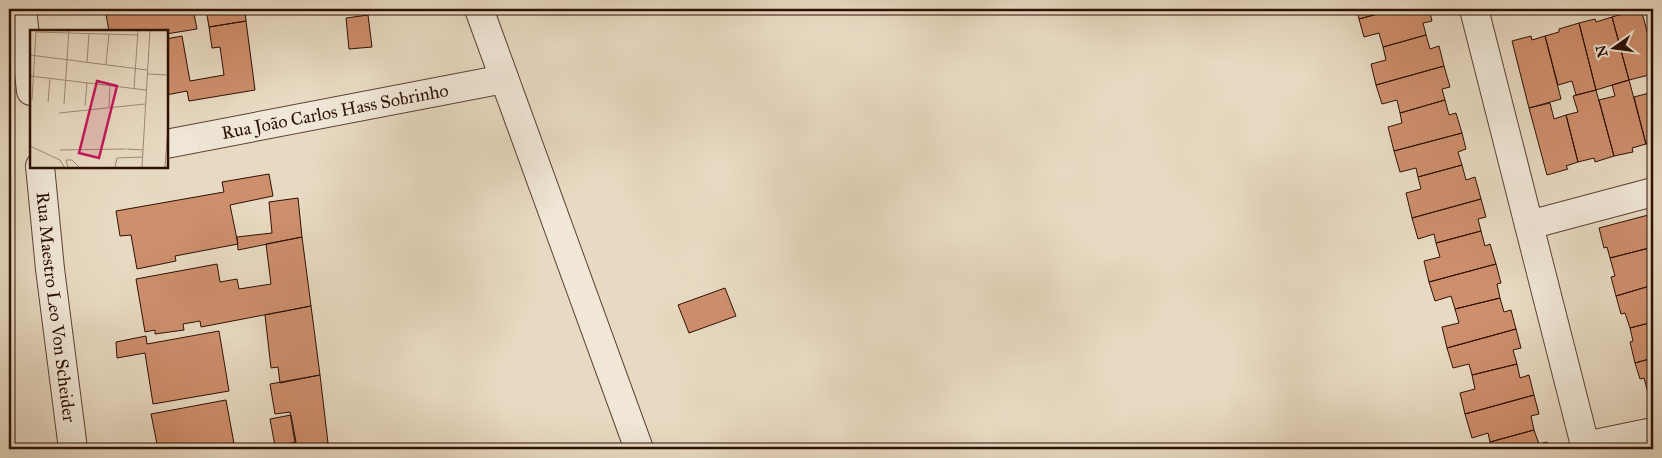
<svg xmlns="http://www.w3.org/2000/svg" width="1662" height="458" viewBox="0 0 1662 458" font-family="'IM FELL Great Primer',serif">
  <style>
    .building { fill: #ce8f6d; stroke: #2d1005 }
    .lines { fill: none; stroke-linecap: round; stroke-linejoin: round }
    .minor-casing { stroke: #5c4234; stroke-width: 30 }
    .minor { stroke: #f0e7d7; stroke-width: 28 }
    .labels { text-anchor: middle; stroke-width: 4; stroke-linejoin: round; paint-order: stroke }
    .street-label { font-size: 18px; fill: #2d1005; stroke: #f0e7d7 }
    .inset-road { fill: none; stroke: #9d8976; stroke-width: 1 }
    .view { fill: #c2185b; fill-opacity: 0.15; stroke: #c2185b; stroke-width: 2.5 }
    .inset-edge { fill: none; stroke: #2d1005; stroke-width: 2.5 }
  </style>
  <rect width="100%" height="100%" fill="#e8dac2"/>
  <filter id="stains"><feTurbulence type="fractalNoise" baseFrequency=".004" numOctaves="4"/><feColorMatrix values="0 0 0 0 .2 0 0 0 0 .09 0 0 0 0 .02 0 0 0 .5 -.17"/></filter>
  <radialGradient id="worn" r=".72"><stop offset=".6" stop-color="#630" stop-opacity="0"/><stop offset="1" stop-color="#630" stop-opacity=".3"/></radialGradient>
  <path class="building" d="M105,9h88l4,20 -31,5v-3h-57z
    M206,9h39l1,12 -37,6z
    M1356,9h40l-37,10z
    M1396,9h33l3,12 -9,2 3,12 -43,12 -4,-14 -15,4 -5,-18z
    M1625,9h16l12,45v20l-24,6 -17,-63 14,-4z
    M368,15l4,32 -23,2 -3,-31z
    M1612,17l17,63 -33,10 -17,-67 16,-4 1,3z
    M246,21l9,69 -66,11 -2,-10 -21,4v-56l16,-3 8,45 34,-6 -4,-28 -8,1 -3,-21z
    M1579,23l17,67 -20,5 -4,-14 -14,4 -13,-49 14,-4v-3z
    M1426,35l4,14 9,-3 5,20 -68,19 -5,-21 15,-4 -3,-13z
    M1531,36l1,4 13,-4 16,63 -32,9 -17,-67z
    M1444,66l6,21 -8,2 3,11 -45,13 -3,-13 -15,4 -6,-19z
    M1629,80l17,64 -14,4 1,4 -19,4 -15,-56 16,-4 -3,-11z
    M1596,90l18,66 -19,6 -1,-4 -16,4 -12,-47 12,-3 -5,-16z
    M1653,92v50l-7,2 -12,-47z
    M1445,100l4,15 7,-2 6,20 -68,18 -6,-24 14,-4 -2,-10z
    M1550,103l4,16 12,-4 12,47 -12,4 2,3 -21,6 -18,-67z
    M1462,133l4,16 -8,3 4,13 -44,12 -2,-9 -16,4 -6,-21z
    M1462,165l4,15 9,-3 6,22 -69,19 -6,-25 15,-4 -3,-12z
    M269,174l4,22 -43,9 8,39 -63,12 1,5 -39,8 -6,-34 -11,1 -4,-25 108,-19 -2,-10z
    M298,198l4,39 -64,13 -1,-13 35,-4 -3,-31z
    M1481,199l5,18 -8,2 3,12 -45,12 -2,-9 -16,5 -6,-21z
    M1652,214l1,6v27l-43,11 -3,-11 -3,1 -5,-20z
    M1481,231l4,15 5,-2 6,20 -67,18 -5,-21 16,-4 -4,-14z
    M302,237l9,69 -110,21 -1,-6 -17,3 1,6 -29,4v-4l-10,2 -9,-53 81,-15 3,18 17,-3 2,10 32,-5 -5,-40z
    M1653,247v38l-37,11 -5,-19 4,-1 -5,-18z
    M1496,264l5,19 -4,1 3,14 -45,11 -4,-13 -16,5 -6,-19z
    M1653,285v37l-23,6 -5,-15 -4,1 -5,-18z
    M725,288l11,28 -47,17 -11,-28z
    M1500,298l4,14 7,-2 5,19 -69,19 -5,-21 17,-4 -4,-14z
    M311,306l9,69 -40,8 -2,-16 -7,1 -6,-53z
    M1653,322v36l-18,5 -5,-21 3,-1 -3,-13z
    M1516,329l5,19 -8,2 4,14 -45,11 -3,-11 -16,4 -6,-20z
    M219,331l10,60 -76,13 -8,-51 -28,5 -1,-16 30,-6 1,8z
    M1653,358v34l-5,1 -4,-15 -4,1 -5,-16z
    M1517,364l3,14 9,-3 5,20 -69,19 -5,-21 15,-4 -3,-14z
    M320,375l8,68 -32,6 -6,-37 -15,2 -5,-30z
    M1534,395l5,19 -8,2 3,14 -44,12 -2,-9 -16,5 -7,-24z
    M226,400l9,49h-77l-7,-35z
    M291,415l5,27 -21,4 -5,-27z
    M1534,430l5,14 8,-2 2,7h-57l-2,-7z
    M328,443l1,6h-36h3z"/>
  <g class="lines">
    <g class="minor-casing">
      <g id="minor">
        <path d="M22,9l9,82"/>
        <path d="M479,9l160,440"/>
        <path d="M1474,9l112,440"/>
        <path id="s1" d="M166,144l338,-65"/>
        <path id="s2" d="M40,166l10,103 23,180"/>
        <path d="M1529,225l124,-33"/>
        <path d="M1585,446l68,-14"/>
      </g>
    </g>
    <use href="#minor" class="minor"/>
  </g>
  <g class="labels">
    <g class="street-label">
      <text dy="6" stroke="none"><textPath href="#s1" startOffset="172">Rua João Carlos Hass Sobrinho</textPath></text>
      <text dy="6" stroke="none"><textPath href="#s2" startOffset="142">Rua Maestro Leo Von Scheider</textPath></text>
    </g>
  </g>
  <g transform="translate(30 30)">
    <rect width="138" height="138" fill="#e8dac2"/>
    <path class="inset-road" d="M6,2l102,3M0,25l117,15M57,32l2,-28M76,34l3,-30M117,44l21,1M0,46l116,14M104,59l4,-59M2,70l4,-68M18,72l2,-23M34,74l5,-74M55,76l2,-23M79,77l1,-21M29,83l86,-9M0,116l30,14 4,7M97,119l16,1M30,120l66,-1M38,137l-2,-7h6l7,7M85,137l2,-9 25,-1M112,137l8,-137M135,137l3,-40"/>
    <path class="view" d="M67,51l20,5 -18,72 -20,-5z"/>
    <rect width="138" height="138" class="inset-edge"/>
  </g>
  <rect width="1662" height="458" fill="none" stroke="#e8dac2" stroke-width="30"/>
  <rect x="10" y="10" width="1642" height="438" fill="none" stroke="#2d1005" stroke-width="2.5"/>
  <rect x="15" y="15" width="1632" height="428" fill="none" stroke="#2d1005"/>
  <g transform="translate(1614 48) rotate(256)" stroke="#f0e7d7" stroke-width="4" paint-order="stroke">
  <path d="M0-4L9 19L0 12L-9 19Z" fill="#2d1005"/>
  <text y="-8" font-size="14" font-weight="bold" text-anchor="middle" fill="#2d1005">N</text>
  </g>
  <rect width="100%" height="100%" filter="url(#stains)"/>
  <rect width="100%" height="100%" fill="url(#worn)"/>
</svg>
